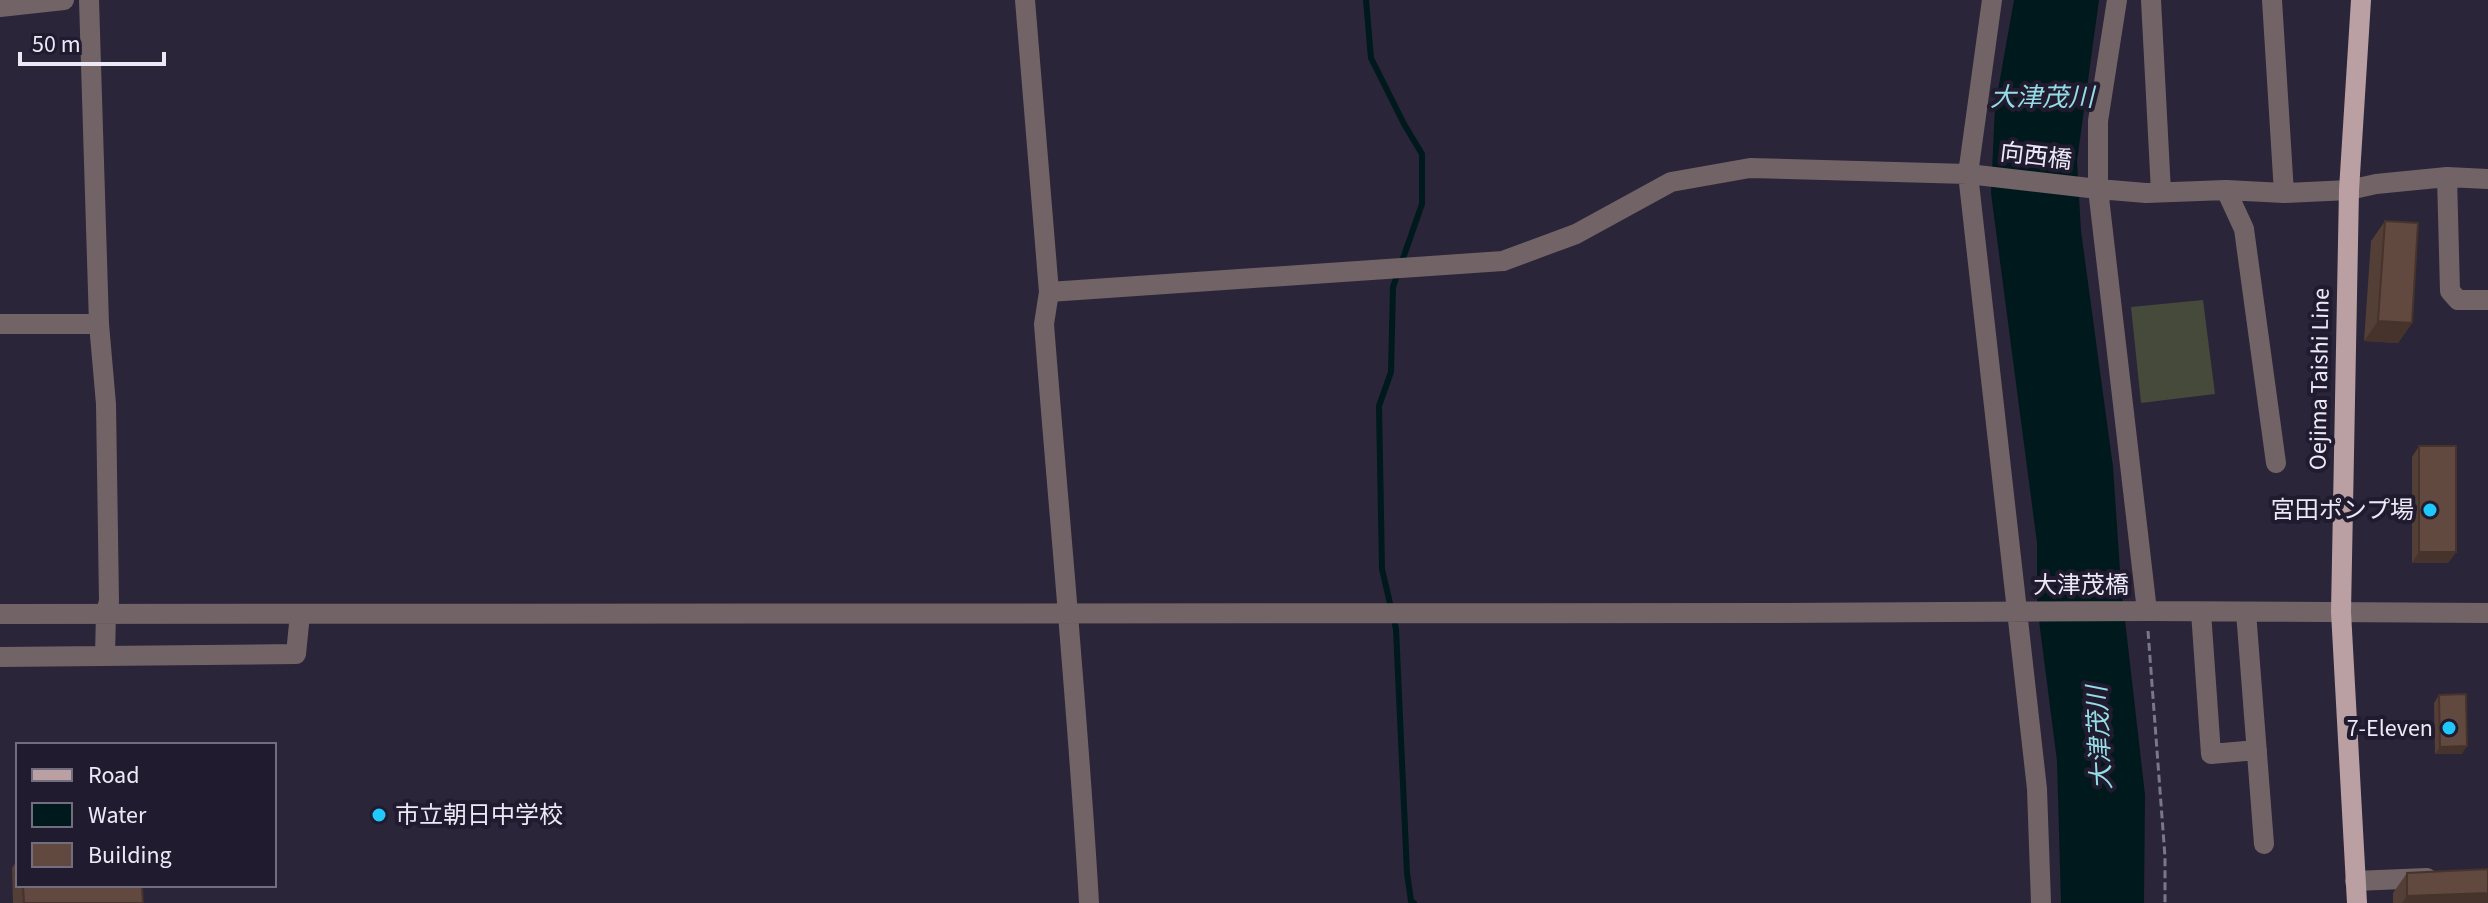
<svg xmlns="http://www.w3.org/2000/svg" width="2488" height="903" viewBox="0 0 2488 903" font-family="'Source Sans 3','Noto Sans JP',sans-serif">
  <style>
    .green { fill: #454a3b }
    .water { fill: #00191c }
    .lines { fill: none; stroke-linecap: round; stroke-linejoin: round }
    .stream { stroke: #00191c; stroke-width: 6 }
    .path { stroke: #7b7789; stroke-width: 3; stroke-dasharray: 8 4; stroke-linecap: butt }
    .minor { stroke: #726466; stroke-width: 20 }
    .major { stroke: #bba0a3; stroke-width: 20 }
    .wall { fill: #543f36 }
    .shaded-wall { fill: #45332c }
    .building { fill: #62493f; stroke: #45332c; stroke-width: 2 }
    .poi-dot { fill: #20c9fd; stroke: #201b2f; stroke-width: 3 }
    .labels { text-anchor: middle; stroke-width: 8; stroke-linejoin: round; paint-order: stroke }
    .street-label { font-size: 24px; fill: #ece9f7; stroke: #201b2f }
    .poi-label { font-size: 24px; fill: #ece9f7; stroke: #201b2f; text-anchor: end }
    .water-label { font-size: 26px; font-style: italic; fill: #95dce5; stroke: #201b2f }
  </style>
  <rect width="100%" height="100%" fill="#2a2539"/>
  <path class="green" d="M2203,300l12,94 -74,9 -10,-96z"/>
  <path class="water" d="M2014,0h85l-22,161 4,70 32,236 8,118 24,210 -1,108h-83l-4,-142 -20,-156v-62l-46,-350 4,-86z"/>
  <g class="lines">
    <path class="stream" d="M1366,0l5,58 33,66 18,30v50l-29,83 -2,85 -12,34 3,163 14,60 11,244 4,28 3,2"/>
    <path class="path" d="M2148,631l17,226v46"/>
    <path class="minor" d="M89,0l10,324 7,80 3,197 -3,12 -1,42
      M1025,0l24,292 -5,32c15,193 34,386 45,579
      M1992,0l-24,174 69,615 4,114
      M2117,0l-19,121v68l49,422
      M2151,0l10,192
      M2272,0l12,193
      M0,7l64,-7
      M2447,177l3,114 8,9h30
      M2226,190l18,39 32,234
      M1049,292l454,-31 73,-27 95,-52 79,-14 218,6 130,15 48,4 80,-3 58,3 65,-3 27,-6 71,-7 41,2
      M0,324h99
      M2201,612l10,142 46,-4
      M2246,612l18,232
      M0,614l1777,-1 370,-2 341,2
      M0,657l296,-3 4,-40
      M2355,881l72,-3"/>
    <path class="major" d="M2357,903l-16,-291 8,-422 12,-190"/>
  </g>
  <path class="wall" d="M2385,221l27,102 -14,20 -34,-2 7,-100z
    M2419,446l37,106 -8,11h-36v-106z
    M2439,695l23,59h-27l-1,-51z
    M18,859v26h124l1,18h-130l-1,-35z
    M2407,873l81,30h-95v-10z"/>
  <path class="shaded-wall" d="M2378,321l34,2 -14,20 -34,-2z
    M2419,552h37l-8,11h-36z
    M2467,746l-5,8h-27l5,-7z
    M2488,893v10h-86l5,-7z"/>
  <path class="building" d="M2385,221l33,2 -6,100 -34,-2z
    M2419,446h37v106h-37z
    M2466,694l1,52 -27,1 -1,-52z
    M2488,869v24l-81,3v-23z
    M23,885h119l1,18h-119z"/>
  <g class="poi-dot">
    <circle cx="2430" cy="510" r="8"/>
    <circle cx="2449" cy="728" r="8"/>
    <circle cx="379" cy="815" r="8"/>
  </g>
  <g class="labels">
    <g class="street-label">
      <text transform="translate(2036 156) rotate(7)" y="8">向西橋</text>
      <text transform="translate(2319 379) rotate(-89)" y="8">Oejima Taishi Line</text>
      <text x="2081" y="593">大津茂橋</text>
    </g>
    <g class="poi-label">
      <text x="2414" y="518">宮田ポンプ場</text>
      <text x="2433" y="736">7-Eleven</text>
      <text x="395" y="823" text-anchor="start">市立朝日中学校</text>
    </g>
    <g class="water-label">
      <text x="2042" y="106">大津茂川</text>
      <text transform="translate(2099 738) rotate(-93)" y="9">大津茂川</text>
    </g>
  </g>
  <rect x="16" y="743" width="260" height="144" fill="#201b2f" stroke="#726d7f" stroke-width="2"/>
  <rect x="32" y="769" width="40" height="12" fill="#bba0a3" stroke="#726d7f" stroke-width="2"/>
  <text x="88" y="783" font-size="24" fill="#ece9f7">Road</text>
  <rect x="32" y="803" width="40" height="24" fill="#00191c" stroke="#726d7f" stroke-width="2"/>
  <text x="88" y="823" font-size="24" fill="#ece9f7">Water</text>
  <rect x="32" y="843" width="40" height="24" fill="#62493f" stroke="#726d7f" stroke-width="2"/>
  <text x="88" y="863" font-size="24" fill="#ece9f7">Building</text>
  <path d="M20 52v12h144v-12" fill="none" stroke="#ece9f7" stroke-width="4"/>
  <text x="32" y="52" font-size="24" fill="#ece9f7" stroke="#201b2f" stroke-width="6" paint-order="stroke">50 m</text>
</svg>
